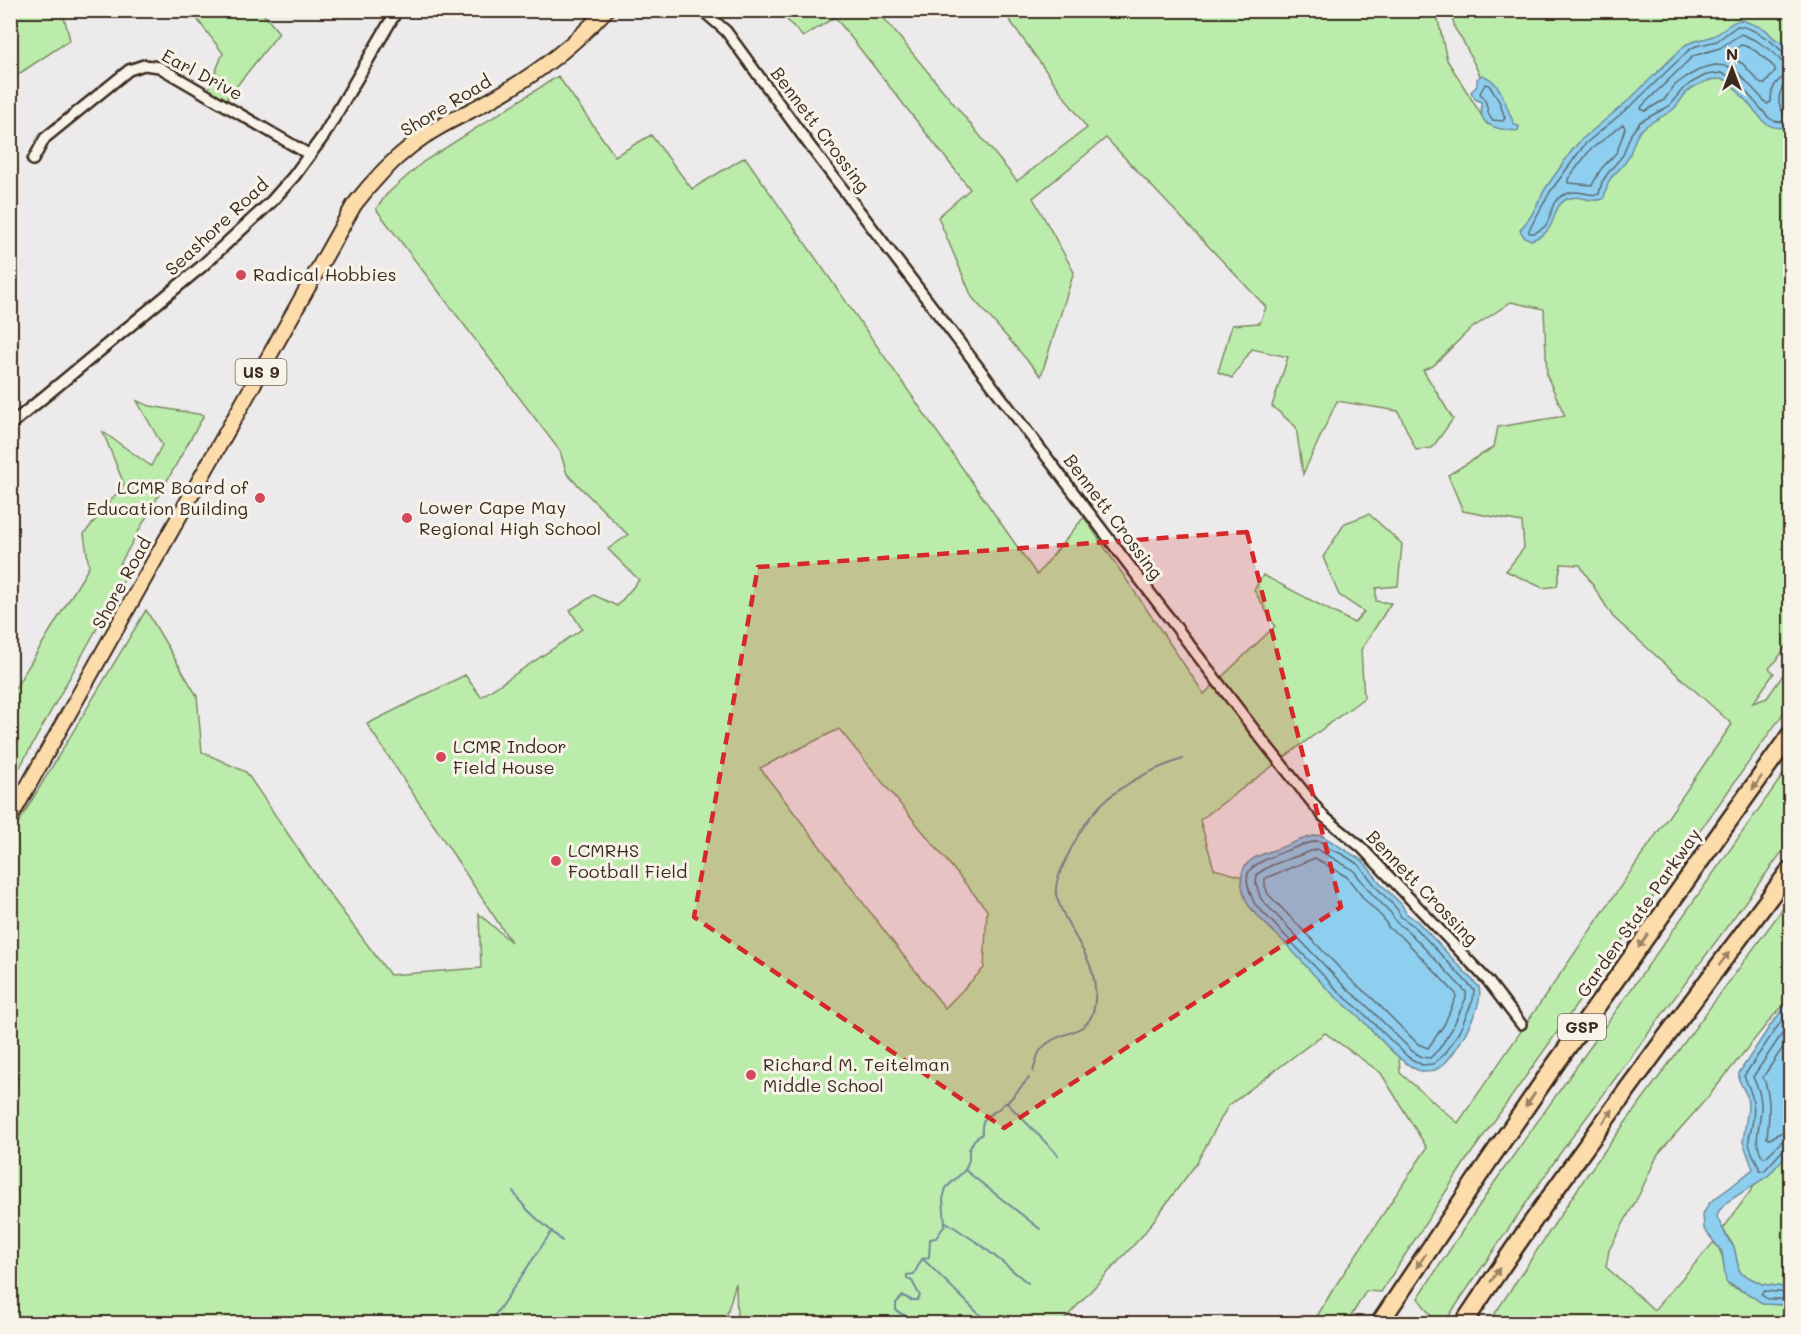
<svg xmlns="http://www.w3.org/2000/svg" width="1801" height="1334" viewBox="0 0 1801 1334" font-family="Mali,sans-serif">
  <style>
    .green { fill: #bcecab; stroke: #7c8b64; stroke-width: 1.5; fill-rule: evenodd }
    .water { fill: #8eceef; stroke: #6d8c9b; stroke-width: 1.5 }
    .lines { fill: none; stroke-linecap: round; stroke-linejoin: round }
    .shore { stroke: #5c6c72; stroke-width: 1.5 }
    .stream { stroke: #6d8c9b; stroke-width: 2 }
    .minor-casing { stroke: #3b2a1e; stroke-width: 14 }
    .tertiary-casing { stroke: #3b2a1e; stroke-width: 15 }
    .primary-casing { stroke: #3b2a1e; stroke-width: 18 }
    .motorway-casing { stroke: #3b2a1e; stroke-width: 21 }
    .minor { stroke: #f7f3e8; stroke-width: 9 }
    .tertiary { stroke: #f7f3e8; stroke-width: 10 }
    .primary { stroke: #fddcac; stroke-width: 14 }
    .motorway { stroke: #fddcac; stroke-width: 16 }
    .oneway { fill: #9c8365 }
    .marked { fill: #d62828; fill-opacity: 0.2; stroke: #d62828; stroke-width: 4.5; stroke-dasharray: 12 8; stroke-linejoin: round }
    .poi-dot { fill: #d1495b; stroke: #f7f3e8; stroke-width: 2 }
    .labels { text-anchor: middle; stroke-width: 6; stroke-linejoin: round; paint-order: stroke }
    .shield { fill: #f7f3e8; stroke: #73665b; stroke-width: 1.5 }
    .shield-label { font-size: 16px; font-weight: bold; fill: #3b2a1e }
    .street-label { font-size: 18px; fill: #3b2a1e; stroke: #f7f3e8 }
    .poi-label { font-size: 18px; fill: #3b2a1e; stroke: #f7f3e8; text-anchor: start }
  </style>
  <rect width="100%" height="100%" fill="#eceaeb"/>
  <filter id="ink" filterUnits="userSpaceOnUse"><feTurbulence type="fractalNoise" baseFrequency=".0167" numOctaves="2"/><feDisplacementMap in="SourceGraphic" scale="12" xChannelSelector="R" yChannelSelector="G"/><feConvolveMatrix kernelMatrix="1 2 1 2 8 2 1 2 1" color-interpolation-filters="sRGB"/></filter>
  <g filter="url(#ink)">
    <path class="green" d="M11,10l61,1 -8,6 6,23 -59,39z
      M191,11h70l18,22 -56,70 -16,-10 16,-40z
      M779,11h99l139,170 70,-53 -84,-117h433l11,49 40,64 3,1 9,-11 -37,-75 -7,-10 -4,-18h339v629l-13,20 -8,8 5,5 -21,30 14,-5 23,-33v39l-325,458 -84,130 -15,-1 -19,32h-34l19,-32 95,-143 -46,-75 -56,-40 -97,73 -32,58 -54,72 -81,87h-324l-1,-41 -9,32 3,9h-719l-1,-207 3,-3 5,-39 -8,-9 1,-230 135,-225 51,86 5,56 44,20 76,112 68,91 91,-7 -2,-54 32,28 -144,-218 98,-49 16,22 101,-68 -12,-19 24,-15 23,11 22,-26 -31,-31 20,-14 -61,-61 -7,-23 -184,-242 11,-15 36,-32 135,-86 57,80 36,-21 41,54 53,-32 292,418 47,-58 120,177 71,-68 -21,-36 9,-15 91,48 10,-11 -25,-17 -16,-38 22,-34 24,-9 33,30 -4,42 -22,2v13l15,2 -30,47 3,48 -164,122 14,49 29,8 6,29 150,151 1,16 58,50 274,-399 -119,-107 -33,-52 -19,-1 -4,22 -14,2 -37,-17 18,-23 -2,-26 -59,-11 -15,-36 46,-28 4,-20 67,-11 -18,-40 -3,-67 -33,-7 -42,28 -36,36 -10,4 30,49 -21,29 -16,2 -18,-39 -61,-10 -34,73 -7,-47 -24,-21 16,-49 -36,-8 -20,29 -14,-6 14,-47 28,-2 6,-16 -160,-169 -73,60 41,74 -33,104 -69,-79 -34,-80 32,-28 -135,-172 -32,20zM839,729l148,181 -3,58 -39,40 -39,-49 -146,-191z
      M137,401l13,5 54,9 -84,149 6,12 -115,207v-88l78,-128 -5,-33 40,-50 -21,-52 48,34 11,-21z
      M1790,765v76l-229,311 -117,171h-8l-18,-25 76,-115z
      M1790,899v100l-16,16 -66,82 -50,57 -18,39 -31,57 -3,17 48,43 60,-68c12,13 9,27 14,43l23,10 12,9 27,1v18l-302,1 101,-152z
      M1790,1136v152l-28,-4 -20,-10 -3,-4 -5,-23 -11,-18z"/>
    <path class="water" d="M1742,20l23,9 10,10 8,3 7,10v33l-6,14 3,10 3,4v14c-9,1 -16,2 -25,-4l-36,-42c-13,-6 -33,3 -43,12 -5,6 -8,13 -15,18 -9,7 -23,11 -31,20 -6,8 -7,16 -11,25 -3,9 -12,14 -18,22 -5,6 -4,14 -8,21 -16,5 -21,-6 -36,0 -19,9 -6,33 -36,41l-7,-3 -4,-7 11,-14 14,-27 28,-40 8,-9 49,-41 55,-54c9,-5 18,-5 28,-9 11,-4 17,-16 29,-16z
      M1482,75c22,7 23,34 33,50l4,1 -1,5c-11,-1 -31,-2 -36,-14 -1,-4 0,-10 -1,-15l-6,-3 -4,-7 6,-6v-7z
      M1321,835l42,26 19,24 20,20 4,8 12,9 61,65c4,15 -8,34 -14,47 -8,14 -22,40 -41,38 -21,-3 -52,-43 -68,-58 -6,-5 -12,-10 -18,-15 -19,-17 -35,-37 -53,-56 -11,-11 -25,-23 -35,-36 -6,-8 -12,-28 -6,-39 5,-10 19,-14 30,-18 16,-5 30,-14 47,-15z
      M1790,1000v151l-22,25 -41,26 -8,9 -2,6 11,22 6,8 5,23 3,4 20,10 28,4v17l-27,-1 -13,-9 -24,-13 -4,-30 -18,-23 -1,-15 7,-12 22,-16 21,-17 -10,-27 5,-35 -1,-11 -8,-16v-7l31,-47z"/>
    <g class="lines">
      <path class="shore" d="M1741,45c13,2 25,14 34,23v3l-10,13h-4l-18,-20 -14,-8 1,-3z
        M1790,56l-6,-2c-7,-10 -34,-29 -47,-28l-20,15 -21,5 -7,4 -55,53 -49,41 -35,48 -21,38v3h5c4,-2 9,-4 12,-8 8,-12 2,-24 20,-31 14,-6 21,3 33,0l3,-12 6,-9 15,-18 8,-21 9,-12 29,-16 13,-16 9,-7 15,-8 15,-2 12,4 36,41c6,4 11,5 18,3l1,-3c-10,-9 -12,-21 -4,-33l6,-2
        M1790,63l-9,-2 -7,-8 -17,-12 -16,-7 -21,14 -27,8 -51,50 -1,3 4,2 19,-11 11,-15 11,-8 17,-9 12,-3 12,1 9,4 31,34 4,-2c0,-13 5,-25 19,-26
        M1485,84l4,1 10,16 6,17 -2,3 -11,-1c-7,-9 -2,-16 -12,-27z
        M1623,124l2,4 -8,24 -16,17 -9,16 -24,-2v-4l22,-29z
        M1316,841l6,1 10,8 10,4 17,11 19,24 19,20 4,8 13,9 60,64 -1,10 -14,32 -14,22 -12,10 -11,1 -14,-8 -49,-48 -17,-14 -88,-92c-3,-9 -11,-24 -4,-33 7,-10 53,-26 66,-29z
        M1317,849l36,21 19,24 19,19 5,9 13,10 57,60v6l-14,31 -13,20 -9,9 -8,-1 -10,-6 -47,-47 -18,-15 -86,-90 -5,-15 1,-10 15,-9z
        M1315,858l32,19 18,23 18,18 6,10 14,10 53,56v3l-12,28 -16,23 -10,-4 -47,-47 -18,-15 -85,-88 -3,-8v-7l3,-2z
        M1790,1010l-15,20 -31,46c9,20 12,28 8,50 -1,5 -3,9 -3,14 -1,11 9,20 11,31h4l20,-22 6,-2
        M1790,1022l-37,55c4,9 8,17 8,28 1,18 -10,36 2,52h3l15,-15 9,-2
        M1790,1037l-27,40c9,21 6,39 4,61l3,1 10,-6 10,-2
        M1790,1293l-26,-2 -3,3 6,5h23"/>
      <path class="stream" d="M1033,1072c2,-6 3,-15 7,-21 15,-22 49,-13 54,-43 8,-47 -24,-69 -37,-110 -4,-13 4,-27 9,-39 7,-15 15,-30 25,-43 20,-27 60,-47 92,-57
        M1007,1103l51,52
        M965,1170l75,59
        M513,1191c12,21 32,33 49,50
        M946,1222l35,23 47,38
        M923,1259l62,61
        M1402,1315l13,9
        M489,1324l63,-93
        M918,1324c-6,-8 -15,-7 -22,-14v-7l7,-7 8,4h6l3,-4 -8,-15 -5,-2v-4l7,-1 8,-15 7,-2 1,-18 6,-1 9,-13 -2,-26 3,-11 19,-18 4,-10v-10l5,-10 8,-6c-2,-23 14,-18 21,-30l4,-1 22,-25"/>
      <g class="minor-casing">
        <path id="minor" d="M702,10l24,21 84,115 449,590 64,80 38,31 127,134 33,43
          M33,160l12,-22 84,-68 15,-5 15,2 151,88"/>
      </g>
      <g class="tertiary-casing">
        <path id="tertiary" d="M10,425l191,-158 70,-65 23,-26 30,-41 73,-125"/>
      </g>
      <g class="primary-casing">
        <path id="primary" d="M10,818l344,-613c17,-22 35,-42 57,-59 25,-20 55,-32 83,-48 41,-23 80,-53 112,-88"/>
      </g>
      <g class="motorway-casing">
        <path id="motorway" d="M1379,1324l109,-162 64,-93 238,-334
          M1463,1324c103,-156 216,-304 327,-454"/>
      </g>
      <use href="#minor" class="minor"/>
      <use href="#tertiary" class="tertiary"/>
      <use href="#primary" class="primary"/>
      <use href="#motorway" class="motorway"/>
    </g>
    <defs><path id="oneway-solid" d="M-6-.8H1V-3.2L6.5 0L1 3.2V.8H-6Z" transform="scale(1.5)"/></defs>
    <g class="oneway">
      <use href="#oneway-solid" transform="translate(1757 783) rotate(125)"/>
      <use href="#oneway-solid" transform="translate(1643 941) rotate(125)"/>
      <use href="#oneway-solid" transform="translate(1724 959) rotate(-53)"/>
      <use href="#oneway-solid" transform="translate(1530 1100) rotate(125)"/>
      <use href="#oneway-solid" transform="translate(1608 1116) rotate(-54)"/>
      <use href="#oneway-solid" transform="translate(1421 1261) rotate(124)"/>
      <use href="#oneway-solid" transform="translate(1495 1275) rotate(-57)"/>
    </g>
  </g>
  <path class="marked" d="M1247,532l94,375 -337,221 -310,-211 64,-350z"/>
  <g class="poi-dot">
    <circle cx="241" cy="275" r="6"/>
    <circle cx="260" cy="498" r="6"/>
    <circle cx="407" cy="518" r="6"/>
    <circle cx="441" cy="757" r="6"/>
    <circle cx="556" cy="861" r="6"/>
    <circle cx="751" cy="1075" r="6"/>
  </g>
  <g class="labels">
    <g class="shield">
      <rect x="235.5" y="359" width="51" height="26" rx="4.5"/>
      <rect x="1558" y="1014" width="48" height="26" rx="4.5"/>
    </g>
    <g class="shield-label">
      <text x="261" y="378">US 9</text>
      <text x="1582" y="1033">GSP</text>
    </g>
    <g class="street-label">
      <text transform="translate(202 75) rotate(28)" y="6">Earl Drive</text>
      <text transform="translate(446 106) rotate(-31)" y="6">Shore Road</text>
      <text transform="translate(820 130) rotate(53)" y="6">Bennett Crossing</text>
      <text transform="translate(217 227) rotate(-43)" y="6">Seashore Road</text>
      <text transform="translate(1113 517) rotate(53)" y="6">Bennett Crossing</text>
      <text transform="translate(122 583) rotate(-61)" y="6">Shore Road</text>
      <text transform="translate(1422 888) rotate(46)" y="6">Bennett Crossing</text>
      <text transform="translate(1639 913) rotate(-55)" y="6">Garden State Parkway</text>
    </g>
    <g class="poi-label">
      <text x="253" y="281">Radical Hobbies</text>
      <text x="248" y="494" text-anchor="end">LCMR Board of<tspan x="248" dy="21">Education Building</tspan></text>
      <text x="419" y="514">Lower Cape May<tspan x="419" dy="21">Regional High School</tspan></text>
      <text x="453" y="753">LCMR Indoor<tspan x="453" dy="21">Field House</tspan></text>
      <text x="568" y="857">LCMRHS<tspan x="568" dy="21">Football Field</tspan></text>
      <text x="763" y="1071">Richard M. Teitelman<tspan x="763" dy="21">Middle School</tspan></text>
    </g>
  </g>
  <rect width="1801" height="1334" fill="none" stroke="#f7f3e8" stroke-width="36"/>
  <rect x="18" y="18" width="1765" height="1298" fill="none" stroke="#3b2a1e" stroke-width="2" filter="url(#ink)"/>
  <g transform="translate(1732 69)" stroke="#f7f3e8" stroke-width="4.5" paint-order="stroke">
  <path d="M0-4.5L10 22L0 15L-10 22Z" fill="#3b2a1e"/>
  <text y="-9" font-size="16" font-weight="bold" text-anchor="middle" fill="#3b2a1e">N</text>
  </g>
</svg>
